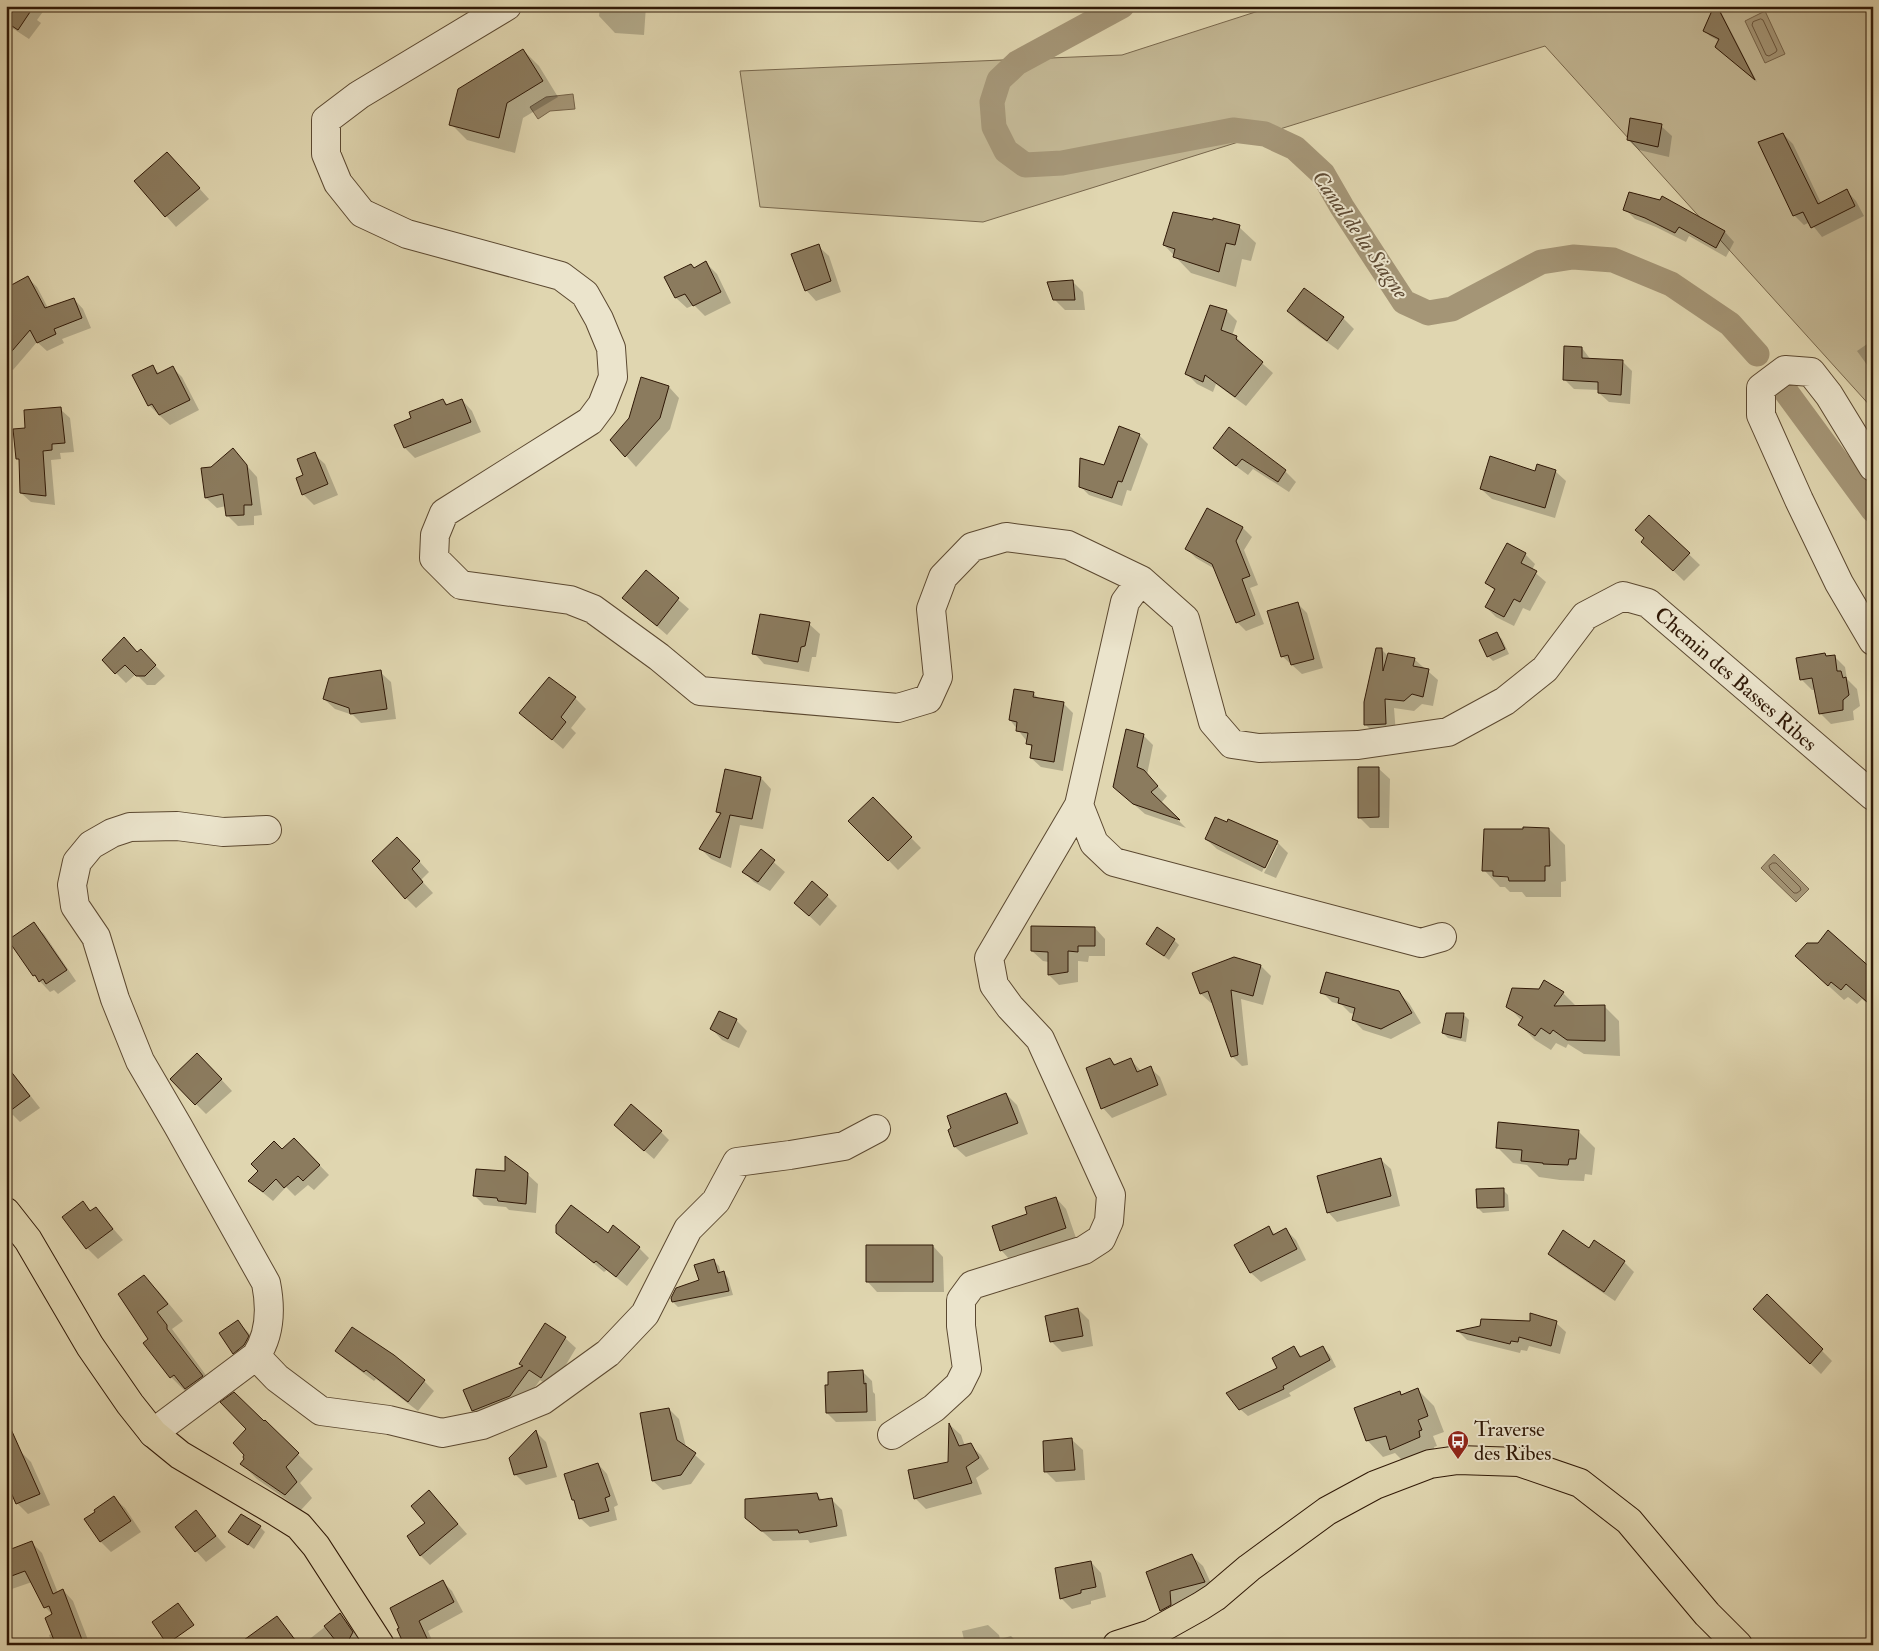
<svg xmlns="http://www.w3.org/2000/svg" width="1879" height="1651" viewBox="0 0 1879 1651" font-family="'IM FELL Double Pica',serif">
  <style>
    .green { fill: #c2b693; stroke: #78674c }
    .water { fill: #a49576; stroke: #756349 }
    .shadow { fill: #0003; fill-rule: evenodd }
    .lines { fill: none; stroke-linecap: round; stroke-linejoin: round }
    .shore { stroke: #6a563e; stroke-width: 1 }
    .canal { stroke: #a49576; stroke-width: 25 }
    .building { fill: #8b7b5e; stroke: #2f1806 }
    .minor-casing { stroke: #5b4830; stroke-width: 30 }
    .major-casing { stroke: #2f1806; stroke-width: 30 }
    .minor { stroke: #ebe4cc; stroke-width: 28 }
    .major { stroke: #e0d6b0; stroke-width: 28 }
    .labels { text-anchor: middle; stroke-width: 4; stroke-linejoin: round; paint-order: stroke }
    .street-label { font-size: 21px; fill: #2f1806; stroke: #ebe4cc }
    .poi-label { font-size: 21px; fill: #2f1806; stroke: #ebe4cc; text-anchor: start }
    .water-label { font-size: 22px; font-style: italic; fill: #5e4a33; stroke: #ebe4cc }
  </style>
  <rect width="100%" height="100%" fill="#e0d6b0"/>
  <filter id="stains"><feTurbulence type="fractalNoise" baseFrequency=".004" numOctaves="4"/><feColorMatrix values="0 0 0 0 .2 0 0 0 0 .09 0 0 0 0 .02 0 0 0 .5 -.17"/></filter>
  <radialGradient id="worn" r=".72"><stop offset=".6" stop-color="#630" stop-opacity="0"/><stop offset="1" stop-color="#630" stop-opacity=".3"/></radialGradient>
  <path class="green" d="M1274,6h599v403l-328,-363 -562,176 -223,-15 -20,-136 382,-16z"/>
  <path class="water" d="M1765,11l20,43 -20,9 -20,-42z
    M573,94l2,15 -25,2 -12,8 -8,-12 16,-10z
    M1774,854l35,35 -13,13 -35,-34z"/>
  <path class="shadow" d="M6,6h41l-10,14 4,3 -12,16 -23,-15z
    M600,6h46l-2,29 -29,-2 -16,-17z
    M1717,6l3,4 37,72 -35,-30 -3,-11 -9,-5 -5,-5z
    M523,50l16,16 19,31 -35,21 -8,35 -48,-13 -16,-16z
    M1661,126l11,10 -3,21 -30,-7 -11,-10z
    M1783,134l10,10 28,59 26,-12 9,10 8,15 -42,21 -12,-15 -6,3 -10,-10z
    M177,164l32,35 -33,28 -41,-46z
    M1662,198l63,34 9,10 -8,15 -37,-21 -3,6 -30,-15 -21,-8 -10,-10 35,-8z
    M1239,227l17,16 -5,18 -9,-2 -6,28 -45,-14 -27,-28z
    M818,246l11,10 12,36 -25,9 -10,-11z
    M706,263l11,11 14,29 -26,13 -11,-11 -7,3 -11,-10 -10,-21 29,-8z
    M28,278l9,9 11,21 26,-9 9,10 8,19 -29,11 2,4 -17,8 -10,-9 -24,28 -7,-7v-73z
    M1072,281l11,11 2,18h-20l-11,-11z
    M1304,289l39,29 11,11 -16,21 -39,-28 -11,-11z
    M1211,306l16,5 10,10 -5,15 4,1 10,10v2l27,24 -27,33 -30,-22 -3,8 -16,-8 -10,-10z
    M1873,340v33l-16,-22z
    M1582,348l9,12 31,1 10,10 -2,33 -21,-2 -10,-9v-3l-25,-1 -10,-10z
    M152,366l8,8 12,-7 10,10 17,33 -29,15 -11,-10 -10,-10z
    M642,379l27,8 10,11 -9,31 -34,38 -24,-27 19,-22z
    M443,400l6,6 13,-6 10,11 9,21 -66,26 -10,-10 -9,-22 17,-7z
    M60,409l10,9 4,34 -14,1 1,6 -10,1 4,45 -24,-3 -10,-9 -1,-32 -3,-3 10,-29z
    M1229,429l56,42 11,11 -7,10 -36,-23 -5,6 -23,-17 -10,-10z
    M1139,435l9,9 -17,47 -4,-1 -5,16 -33,-11 -9,-9z
    M233,450l24,27 5,38 -8,1v9l-16,1 -10,-10 -2,-10 -9,2 -11,-10 -4,-29 10,-1z
    M314,454l11,10 13,31 -24,10 -11,-11 -6,-16 8,-3z
    M1555,471l11,10 -11,37 -63,-19 -11,-10z
    M1649,516l51,49 -16,16 -30,-29 -9,-13z
    M1243,528l9,9 -8,13 14,35 -8,3 14,36 -18,7 -9,-9 -22,-53 -19,-11 -9,-9z
    M1525,554l10,10 -3,6 14,12 -16,29 -7,-3 -9,18 -18,-9 -10,-10 9,-16 -8,-8z
    M646,572l43,37 -22,26 -43,-37z
    M1297,603l10,10 16,55 -21,6 -20,-18z
    M809,624l11,10 -4,23h-4l-3,15 -45,-8 -10,-11z
    M1497,634l5,5 7,15 -16,7 -5,-5z
    M1381,649l7,7 26,3 24,21 -5,26 -11,-2 -8,7 -20,-3 2,26 -20,1 -10,-10z
    M141,650l24,26 -10,9h-8l-11,-11 -10,9 -23,-23 35,-7z
    M1834,656l11,11 2,12 10,10 3,17 -7,5 1,9 -23,4 -11,-11 -5,-23h-3l-11,-11 26,-22z
    M380,672l11,10 5,37 -35,4 -8,-8 -18,-6 -11,-10z
    M549,678l26,20 11,11 -15,19 5,5 -13,16 -42,-36z
    M1033,693l6,6 24,4 10,10 -10,58 -22,-4 -10,-9 2,-9 -23,-29z
    M1143,735l10,10 -6,30 20,21 -6,7 25,25 -41,-14 -31,-27z
    M1379,769l11,10 -1,49h-19l-11,-11z
    M761,778l10,11 -8,40 -23,-4 -9,43 -20,-9 -10,-10 20,-34 -3,-3z
    M873,799l48,49 -23,22 -48,-49z
    M1229,820l48,22 11,11 -12,25 -12,-5 14,-28h-3l-13,27 -45,-23 -11,-10 22,-15z
    M1549,829l16,16 1,36 -5,1v15h-35l-4,-5h-12l-5,-5h-5l-16,-17zM1498,875l16,3 -16,-1z
    M408,849l21,23 -8,8 12,13 -17,15 -10,-10z
    M761,851l24,21 -15,19 -16,-9 -10,-10z
    M827,896l10,10 -17,20 -14,-13z
    M33,924l11,10 32,47 -18,13 -4,-4 -4,2 -16,-17z
    M1095,928l10,11v17h-16l-1,6 -10,-1v21l-19,3 -10,-10v-13l-6,-1 -11,-10z
    M1174,940l5,5 -10,15 -22,-16z
    M1796,956l70,10 7,-8v50l-11,-9 -5,5 -9,-7 -4,3z
    M1261,966l10,10 -8,29 -22,-6 7,66 -6,1 -10,-10 -19,-53h-2l-10,-9 -8,-20z
    M1322,992l77,1 10,10 12,20 -30,16 -28,-9 -10,-10 1,-6 -4,-1 -8,-8 -10,-3z
    M1563,993l14,14 27,-1 15,15 1,35 -36,-2 -16,-10 -2,4 -10,-5 -5,7 -16,-10 -15,-15 2,-4 -14,-15z
    M1447,1014l17,1 5,5 -3,22 -18,-4 -5,-5z
    M736,1020l11,11 -8,17 -17,-8 -10,-11z
    M1110,1059l6,6 14,-6 11,12 9,-3 10,9 7,18 -55,23 -9,-10z
    M208,1065l24,26 -26,23 -35,-35z
    M6,1067l9,9 25,32 -20,14 -7,-7 -7,5z
    M1006,1094l11,11 11,29 -62,23 -11,-10 -6,-17z
    M661,1132l8,8 -15,19 -29,-25z
    M1579,1132l16,16 -3,27 -7,-1 -1,7 -24,-1 -21,-3 -12,-12 -14,-2 -16,-16z
    M304,1149l25,26 -15,15 -6,-5 -13,11 -9,-9 -13,14 -24,-20 33,-30z
    M1381,1160l10,9 9,37 -63,16 -9,-10z
    M527,1174l11,10 -2,29 -27,-3 -3,-3 -22,-2 -10,-10z
    M1503,1190l5,5 1,16 -26,2 -5,-5z
    M1056,1198l10,11 10,29 -65,23 -10,-11 27,-35z
    M83,1203l9,9 4,-3 27,31 -25,19 -11,-11 -20,-26z
    M1269,1228l7,7 10,-5 10,10 10,20 -45,22 -10,-9 -15,-28z
    M557,1232l51,2 31,14 10,10 -22,28 -20,-16 -3,2z
    M933,1246l10,11 1,35h-67l-10,-11z
    M1589,1249l35,13 10,10 -19,29 -56,-38 -10,-9z
    M714,1261l5,5 2,8 3,-1 4,5 5,17 -55,12 -5,-5 27,-21z
    M144,1277l16,16 23,28 -11,8 47,64 -31,1 -17,-17 -26,-34 5,-3z
    M1767,1295l65,66 -11,13 -67,-65z
    M1078,1309l11,11 4,26 -31,6 -10,-10 -6,-25z
    M237,1321l11,11 11,15 -15,17 -10,-11z
    M1556,1323l10,9 -6,22 -31,-8 -2,5 -6,-1 -1,3 -53,-13 -8,-8 22,-5z
    M565,1338l11,10 -24,40 -12,-8 -19,27 -37,14 -11,-11 51,-43z
    M1323,1347l7,8 6,12 -47,26 2,3 -43,20 -8,-7 39,-41 15,-20 8,9z
    M337,1351l87,30 10,10 -16,20 -42,-32 -2,2 -28,-21z
    M863,1372l9,9 1,11 2,2 1,27 -40,1 -9,-9z
    M6,1375l5,7 -5,1z
    M1418,1390l16,16 10,26 -11,4 4,10 -3,1 1,6 -28,12 -12,-12 -12,4 -16,-17 33,-47 2,2z
    M669,1409l10,10 7,28 19,17 -14,20 -28,6 -10,-9z
    M265,1422l48,47 -13,14 12,15 -11,12 -44,-31 -15,-15z
    M951,1426l10,9 4,11 5,-1 11,10 8,14 -13,9 6,16 -56,15 -11,-11 34,-35z
    M536,1432l10,10 11,35 -31,8 -10,-10z
    M1072,1440l11,10 2,30 -29,2 -10,-10z
    M20,1451l11,11 19,43 -22,9 -11,-11z
    M598,1464l9,10 11,31 -4,2 3,13 -27,7 -10,-9 -4,-15 -3,-3z
    M816,1494l7,7 8,-2 11,11 5,26 -37,7 -2,-3 -35,1 -27,-24z
    M114,1498l11,10 16,24 -30,20 -10,-10z
    M438,1501l29,33 -37,31 -9,-9 -13,-20 19,-12z
    M196,1512l30,35 -20,15 -10,-11z
    M260,1527l5,5 -11,17 -24,-17z
    M32,1543l10,10 16,40 5,-3 10,11 17,44h-38l-3,-10 4,-2v-18l-8,-8 -13,-25 -26,9v-38z
    M1192,1556l11,10 12,26 -35,10 1,14 -10,5 -10,-11 -13,-37z
    M1091,1562l10,11 5,24 -15,4v3l-19,5 -11,-11z
    M443,1582l9,9 11,21 -35,19 6,14h-28l-7,-15z
    M340,1615l10,9 11,17 -4,4h-55z
    M277,1617l23,28h-49z
    M988,1625l11,10 1,4 11,-3 9,9h-60l5,-1 -3,-13z
    M686,1641l24,4h-24z"/>
  <g class="lines">
    <path class="shore" d="M1761,19l2,1 14,30 -1,2 -7,4 -3,-1 -14,-30 1,-3z
      M1773,863h3l24,24 1,3 -4,3h-3l-24,-24 -1,-3z"/>
    <path class="canal" d="M1122,6l-105,57 -18,17 -7,22 2,25 12,24 19,14 37,-2 171,-33 32,4 30,14 28,26 19,33 62,95 24,11 24,-4 89,-47 32,-5 40,3 58,24 59,40 27,30
      M1784,389l89,121"/>
  </g>
  <path class="building" d="M6,6h28l-16,24 -12,-8z
    M1714,6h3l38,74 -40,-33 4,-8 -16,-8z
    M523,49l20,32 -36,22 -8,35 -50,-13 9,-36z
    M1630,118l32,6 -4,23 -31,-7z
    M1783,133l35,71 29,-15 8,17 -44,22 -8,-16 -10,4 -35,-74z
    M167,152l33,36 -35,29 -31,-36z
    M1629,192l31,8 2,-4 63,35 -9,17 -37,-21 -4,6 -30,-15 -22,-8z
    M1173,212l40,8v-2l27,7 -5,20 -9,-2 -7,29 -46,-15 2,-8 -12,-4z
    M819,244l12,37 -26,10 -14,-37z
    M706,261l15,31 -28,14 -8,-12 -10,4 -11,-21 27,-13 3,4z
    M28,276l17,32 29,-10 8,20 -28,11 2,5 -19,9 -7,-13 -24,28v-70z
    M1073,280l2,20h-22l-6,-18z
    M1304,288l40,29 -17,24 -40,-30z
    M1210,305l17,5 -6,20 16,6 -1,3 27,23 -28,35 -30,-22 -2,7 -18,-8z
    M1564,346l18,1v11l41,2 -2,35 -23,-2v-11l-35,-2z
    M153,365l4,9 16,-8 17,34 -31,15 -7,-11 -4,2 -16,-31z
    M641,377l28,9 -9,32 -35,39 -15,-17 19,-22z
    M443,399l3,6 16,-6 9,23 -67,26 -10,-23 17,-7 -2,-6z
    M61,407l4,36 -13,1v6l-9,1 3,45 -26,-3 -1,-34h-3l-3,-30 12,-1 -1,-18z
    M1119,426l21,8 -18,48 -4,-1 -6,17 -33,-11 1,-29 24,7z
    M1229,427l57,43 -8,12 -36,-23 -6,7 -23,-18z
    M233,448l14,17 5,40h-8v10l-18,1 -3,-22 -18,4 -4,-30 10,-1z
    M315,452l13,32 -26,11 -6,-17 7,-3 -6,-16z
    M1490,456l45,15 2,-7 19,6 -11,38 -65,-19z
    M1207,508l36,19 -7,14 14,35 -8,3 13,36 -19,8 -24,-59 -27,-15z
    M1649,515l41,38 -17,18 -32,-29 3,-4 -9,-8z
    M1507,543l19,10 -5,10 16,8 -17,31 -6,-3 -10,18 -19,-10 10,-18 -10,-6z
    M646,570l33,28 -22,28 -35,-28z
    M1298,602l16,57 -23,6 -3,-10 -7,2 -14,-46z
    M760,614l50,8 -5,24 -4,1 -3,15 -46,-8z
    M1497,632l8,17 -18,8 -8,-17z
    M124,637l13,15 4,-3 15,16 -11,11h-9l-11,-11 -10,9 -13,-14z
    M1376,648h6l1,23 5,-18 27,5 -2,8 16,3 -6,28 -11,-3 -8,7 -19,-2 1,25 -22,1v-23z
    M1825,653l1,3 9,-1 2,16h4l2,7 3,-1 3,18 -6,5v10l-24,4 -7,-36 -12,2 -4,-22z
    M381,670l6,39 -37,5 -1,-6 -26,-9 6,-21z
    M549,677l27,20 -15,20 5,5 -14,18 -33,-27z
    M1014,689l20,3 -1,5 31,5 -10,60 -24,-4 2,-13 -6,-1 2,-11 -12,-2 1,-9 -8,-2z
    M1126,729l18,5 -7,33 7,3 14,16 -7,6 29,28 -47,-16 -20,-17z
    M1358,767h21v50l-21,1z
    M725,769l36,8 -9,42 -22,-4 -10,43 -21,-9 22,-36 -5,-1z
    M873,797l39,40 -24,24 -40,-40z
    M1215,817l12,5 1,-3 50,22 -13,27 -60,-29z
    M1523,827l26,1 1,38h-5v15h-36l-1,-4 -15,-1v-5h-11l2,-42h39z
    M397,837l23,24 -8,8 11,13 -18,17 -33,-38z
    M761,849l14,11 -17,22 -16,-10z
    M812,881l16,14 -19,21 -15,-13z
    M34,922l33,48 -21,14 -3,-5 -4,3 -4,-7 -2,1 -25,-36z
    M1031,926l64,1v19h-17v6l-10,-1v21l-20,3v-23l-17,-1z
    M1157,927l18,12 -11,17 -18,-12z
    M1828,930l45,40v37l-27,-23 -5,6 -10,-8 -3,4 -33,-30 12,-13h11z
    M1234,957l27,8 -8,31 -22,-6 7,65 -7,2 -23,-66 -8,3 -8,-21z
    M1326,972l73,19 13,22 -31,16 -29,-9 3,-12 -17,-5 1,-5 -19,-5z
    M1544,980l20,12 -10,14 51,-1v36l-38,-1 -14,-10 -3,4 -9,-6 -6,8 -17,-11 5,-8 -17,-10 6,-19 27,1z
    M719,1011l18,8 -9,20 -18,-10z
    M1446,1013h18l-3,25 -19,-5z
    M197,1053l25,26 -27,26 -25,-26z
    M1110,1058l4,7 17,-7 6,14 14,-6 7,19 -57,24 -15,-41z
    M6,1065l24,31 -24,18z
    M1006,1093l12,30 -64,24 -6,-17 3,-2 -4,-12z
    M631,1104l31,27 -18,20 -30,-26z
    M1498,1122l81,8 -3,29h-7l-1,6 -25,-1v-1l-22,-2 1,-11 -26,-2z
    M294,1138l26,27 -17,16 -5,-5 -14,12 -8,-9 -13,13 -15,-11 10,-10 -7,-7 23,-23 8,8z
    M505,1156l23,17 -2,31 -28,-3 -1,-3 -24,-2 3,-27 29,2z
    M1381,1158l10,38 -64,17 -10,-37z
    M1504,1188v19l-27,1 -1,-19z
    M1056,1197l10,31 -66,23 -8,-25 35,-12 -2,-7z
    M83,1201l7,10 6,-4 17,22 -27,20 -24,-32z
    M571,1205l37,28 5,-8 27,22 -24,30 -20,-16 -2,2 -38,-30v-8z
    M1269,1226l4,9 13,-7 11,21 -47,24 -16,-28z
    M1563,1230l26,18 5,-8 31,21 -21,31 -56,-38z
    M866,1245h67v37h-67z
    M714,1259l4,14 6,-2 5,20 -57,11 -1,-4 5,-10 23,-8 -5,-15z
    M144,1275l24,29 -11,8 10,13v4l36,47 -18,13 -11,-14 -4,3 -27,-35 5,-4 -30,-45z
    M1767,1294l56,55 -13,15 -57,-55z
    M1078,1308l5,28 -33,6 -5,-26z
    M1530,1313l27,8 -6,25 -32,-9 -1,5 -7,-1 -1,3 -54,-13 24,-5 1,-7 49,2z
    M238,1320l11,16 -5,9 -11,9 -14,-21z
    M545,1323l21,14 -25,41 -12,-8 -19,26 -38,15 -9,-21 60,-24 -4,-2z
    M352,1327l42,28 31,25 -17,22 -42,-32 -2,2 -29,-21z
    M1294,1346l6,11 23,-11 7,14 -47,26 1,3 -45,21 -13,-17 51,-25 -5,-10z
    M863,1370l1,14 2,-1 1,29 -41,1 -1,-28h3v-13z
    M1418,1388l10,28 -10,4 4,10 -3,1 1,6 -30,13 -4,-14 -20,5 -12,-33 46,-17 1,4z
    M234,1392l30,29 1,-1 34,33 -13,14 11,15 -12,13 -45,-31 4,-5 -1,-2 1,-2 -11,-12 13,-14 -26,-27z
    M669,1408l8,32 19,13 -15,22 -29,6 -12,-68z
    M6,1418l34,76 -24,10 -10,-23z
    M949,1423l10,23 12,-3 8,15 -13,9 6,16 -58,16 -6,-29 40,-8z
    M536,1430l11,37 -33,8 -5,-17z
    M1072,1438l3,32 -31,2 -1,-31z
    M598,1463l12,33 -5,2 4,13 -30,8 -5,-19h-2l-8,-26z
    M429,1490l29,34 -38,32 -13,-20 18,-13 -14,-17z
    M817,1493l2,7 13,-2 5,28 -38,7 -1,-3 -37,1 -16,-13v-19z
    M114,1496l17,25 -31,21 -16,-23 11,-7 -1,-2z
    M196,1510l20,26 -21,16 -20,-25z
    M241,1514l20,12 -13,19 -20,-13z
    M32,1541l21,53 10,-5 21,56h-28l-11,-27 7,-4 -3,-8 -5,2 -19,-37 -19,7v-27z
    M1192,1554l13,28 -35,9 1,14 -11,6 -14,-39z
    M1091,1561l5,26 -15,3v3l-21,6 -5,-31z
    M443,1580l11,22 -35,19 11,24h-26l-7,-16 2,-1 -9,-20z
    M178,1603l16,22 -27,19 -15,-22z
    M340,1613l13,19 -7,13h-7l-15,-19z
    M277,1616l22,29h-62z"/>
  <g class="lines">
    <g class="minor-casing">
      <path id="minor" d="M507,6l-148,89 -33,25v34l12,29 24,30 45,21 154,42 24,18 14,25 12,29 2,29 -11,28 -12,16 -146,92 -9,22 -1,23 27,27 109,15 23,9 66,48 41,34 198,17 30,-9 10,-22 -7,-68 12,-32 29,-30 34,-10 62,8 73,35 44,39 28,103 19,22 27,4 99,-3 90,-13 57,-31 40,-32 40,-53 38,-20 25,7 225,193
        M1873,467l-44,-72 -18,-23 -26,-2 -24,18v27l38,85 40,83 34,58
        M1141,580l-16,22 -46,203 15,38 20,19 307,81 21,-6
        M256,1356l21,22 44,33 68,9 53,13 40,-8 61,-25 65,-47 37,-39 43,-85 28,-28 21,-39 53,-7 54,-9 32,-17
        M153,1433l103,-77c14,-21 15,-48 10,-73l-88,-157 -38,-65 -25,-62 -19,-62 -21,-31 -3,-21 5,-23 14,-17 21,-12 18,-6 47,-1 46,6 44,-2
        M892,1435l42,-27 25,-23 8,-16 -6,-43v-26l11,-15 112,-35 17,-11 8,-18 2,-26 -71,-156 -30,-32 -16,-22 -5,-27 90,-153"/>
    </g>
    <g class="major-casing">
      <path id="major" d="M6,1212l22,28 62,106 40,58 23,29 27,22 95,56 24,15 17,20 64,99
        M1117,1645l34,-11 50,-28 14,-9 34,-29 78,-57 48,-26 55,-21 28,-4 61,2 61,21 49,38 78,93 31,31"/>
    </g>
    <use href="#minor" class="minor"/>
    <use href="#major" class="major"/>
  </g>
  <defs>
    <g id="bus-pin" transform="scale(1.125)"><path d="M0 17L-7.5 6A9.5 9.5 0 1 1 7.5 6Z" fill="#8f2418" stroke="#ebe4cc"/><path d="M-5-6H5V4H4V6H2V4H-2V6H-4V4H-5ZM-3.5-4V0h7V-4ZM-3.5 1.2v1.5H-2V1.2ZM2 1.2v1.5H3.5V1.2Z" fill="#fff"/></g>
  </defs>
  <g fill-rule="evenodd">
    <use href="#bus-pin" x="1458" y="1441"/>
  </g>
  <g class="labels">
    <g class="street-label">
      <text transform="translate(1736 679) rotate(41)" y="7">Chemin des Basses Ribes</text>
    </g>
    <g class="poi-label">
      <text x="1474" y="1436">Traverse<tspan x="1474" dy="24">des Ribes</tspan></text>
    </g>
    <g class="water-label">
      <text transform="translate(1361 234) rotate(55)" y="8">Canal de la Siagne</text>
    </g>
  </g>
  <rect width="1879" height="1651" fill="none" stroke="#e0d6b0" stroke-width="25"/>
  <rect x="8" y="8" width="1864" height="1636" fill="none" stroke="#2f1806" stroke-width="2.5"/>
  <rect x="12" y="12" width="1854" height="1626" fill="none" stroke="#2f1806"/>
  <rect width="100%" height="100%" filter="url(#stains)"/>
  <rect width="100%" height="100%" fill="url(#worn)"/>
</svg>
